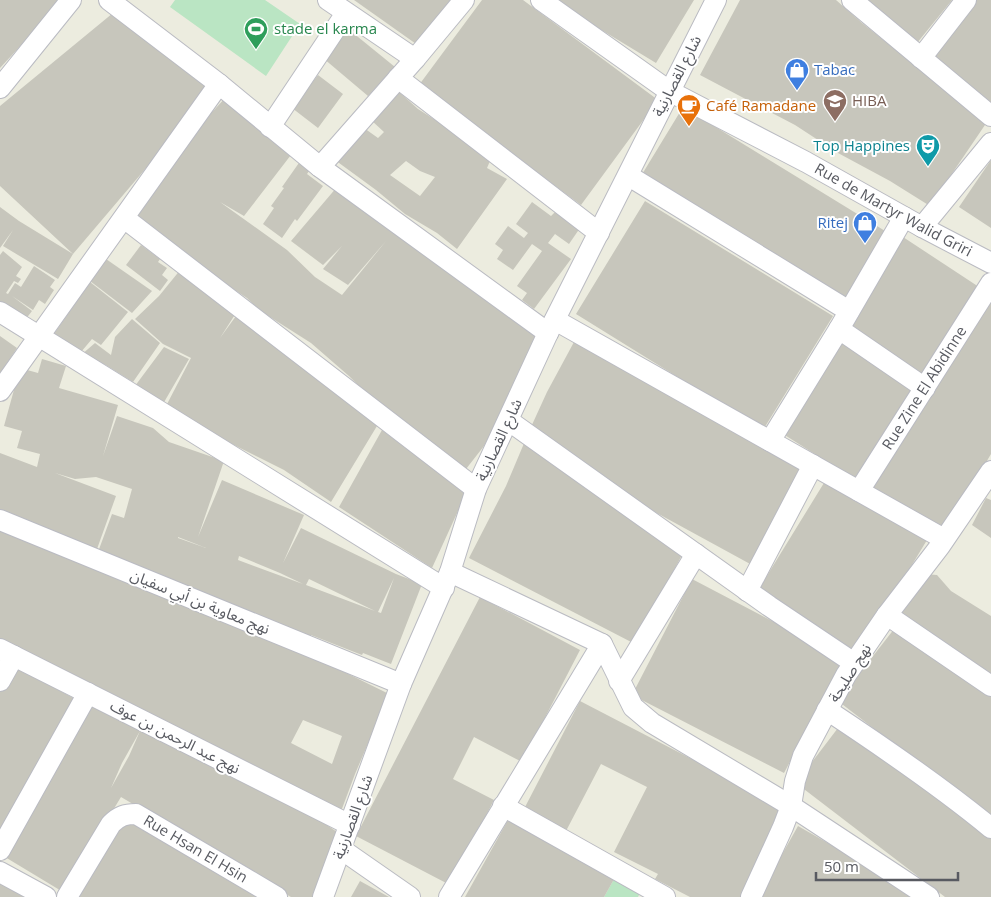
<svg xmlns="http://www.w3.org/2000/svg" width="991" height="897" viewBox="0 0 991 897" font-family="'Open Sans','Noto Sans Arabic',sans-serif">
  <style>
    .green { fill: #bae5c3 }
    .building { fill: #c7c6bc; fill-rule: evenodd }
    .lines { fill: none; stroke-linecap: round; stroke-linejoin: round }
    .minor-casing { stroke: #babbc2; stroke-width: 22 }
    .minor { stroke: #fff; stroke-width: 20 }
    .labels { text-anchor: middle; stroke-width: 4; stroke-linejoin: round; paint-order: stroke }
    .leisure-label { font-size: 15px; fill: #27864d; stroke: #fff; text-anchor: start }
    .shop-label { font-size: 15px; fill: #366cbe; stroke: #fff; text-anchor: start }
    .street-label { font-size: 15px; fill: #585a61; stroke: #fff }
    .education-label { font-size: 15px; fill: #785e54; stroke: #fff; text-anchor: start }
    .food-label { font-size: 15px; fill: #c56008; stroke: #fff; text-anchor: start }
    .culture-label { font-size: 15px; fill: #0d838f; stroke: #fff; text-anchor: end }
  </style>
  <rect width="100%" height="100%" fill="#ececdf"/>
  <path class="green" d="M175,0h90l35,24 -34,52 -96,-69z
    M617,874l24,17 -3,6h-34z"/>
  <path class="building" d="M0,0h63l-63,68z
    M354,0h98l-33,46z
    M482,0h41l135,100 -77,105 -162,-120z
    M552,0h142l-38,63z
    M740,0h96l26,23 125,99 -57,84 -40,-25 -52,-28 -43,-28 -95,-50z
    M865,0h87l-35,43z
    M973,0h18v108l-63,-52z
    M113,13l94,74 -27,41 -107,126 -15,25 -55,-33 10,-16 -13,18v-41l19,14 54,33 -73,-68v-80z
    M347,28l48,39 -27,29 -45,-38z
    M318,75l25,19 -25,34 -26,-20z
    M398,91l20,18 33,21 39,31 -3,7 20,11 -50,70 -20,-16 -32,-19 -29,-24 -41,-30 29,-32 14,10 6,-6 -13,-12zM406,161l14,10 15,6 -15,19 -30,-21z
    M226,97l68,54 -50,65 -24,-14 67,48 28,27 27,18 44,-54 -38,44 -25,-16 19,-23 -19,19 -32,-24 46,-54 200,145 -21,56 -32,58 -18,23 -86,-62 -31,-31 -38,-33 -52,-33 -12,-12 -57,-37 -61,-45 64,-83z
    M683,107l207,127 -43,69 -206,-127z
    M301,160l10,8 -4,6 16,12 -26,35 -2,-2 -13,19 -19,-14 11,-16 -3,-2 13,-18 -2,-1z
    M991,160v68l-32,-21z
    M645,201l188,115 -70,114 -187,-116z
    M532,202l19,14 5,-5 24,17 -11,16 -14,-10 -7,9 23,16 -37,50 -12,-9 5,-7 -10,-7 25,-35 -10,-7 -19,26 -16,-11 6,-9 -8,-6 13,-18 16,12 4,-5 -12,-9z
    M903,237l76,50 -58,87 -76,-50z
    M141,245l19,14 -2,3 9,6 -5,7 6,5 -8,11 -34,-26z
    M3,251l19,16 -6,9 5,3 -3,4 -4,-2 -8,12 2,1 7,-11 6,4 13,-21 21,14 -5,7 4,3 -9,14 -6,-4 -6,10 -21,-14 20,15 -7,9 -25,-18v-47z
    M106,259l46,32 -20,22 -42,-32z
    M181,269l55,44 -16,25 16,-22 69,54 24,14 51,37 -49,81 -47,-32 -54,-27 -64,-37 25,-48 -28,-14 -28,-25 24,-23z
    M90,282l38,30 -27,33 -9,-6 -11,13 -27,-18z
    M991,288v166l-46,77 -73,-44z
    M132,319l28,24 -27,39 -29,-18 -3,4 -20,-13 14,-12 16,12 4,-18z
    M0,336l17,12 -17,26z
    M841,338l73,48 -60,93 -74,-47z
    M574,342l231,125 -53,98 -141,-77 -80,-61 16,-35z
    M164,347l25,12 -26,45 -28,-18z
    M42,359l24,7 -7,22 59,17 -15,51 14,-40 36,12 16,14 55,19 -26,76 24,-57 82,35 -21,48 18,-35 95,46 26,10 -31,80 -28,-11 -1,2 -51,-20v2l-109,-41 1,-4 -105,-40 14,-38 12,4 8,-29 -36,-12 -21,2 -20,-6 61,23 -19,53 -97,-38v-58l37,14 3,-13 -23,-6 5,-17 -18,-5 16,-58 18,5zM178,537l18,7 10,4 -28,-10zM239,556l41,17 23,11 -65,-24zM394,578l-13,35 -3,-1zM309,579l66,32 -69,-26z
    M382,430l25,19 62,42 -11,20 -26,57 -93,-61z
    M525,441l20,11 40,36 54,28 44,37 -48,91 -166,-86 37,-72z
    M827,478l100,62 -69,114 -101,-62z
    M986,498l5,2v38l-19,-13z
    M0,525l326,138 63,31 -34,80 -15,40 -340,-175zM303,720l39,16 -10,28 -41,-21z
    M924,574l13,1 14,16 40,25v61l-94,-58z
    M692,579l101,53 52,32 -35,60 -26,49 -152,-78z
    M480,597l100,53 -58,112 -48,-25 -21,42 41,21 -44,85 -94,-49z
    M898,624l93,72v123l-153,-118z
    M13,665l62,34 -75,140v-150z
    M580,701l208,108 -45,88h-53l-35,-18 3,-5 -44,-22 33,-65 -46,-23 -35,67 -42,-22z
    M89,703l140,73 76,34 32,22 -12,39 -13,26h-21l-170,-100 -58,95 -58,-35zM140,731l-11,25 -18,32 11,-25z
    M841,724l150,115v58h-46l-149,-114z
    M512,813l105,61 -13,23h-139z
    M124,817l141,80h-186z
    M798,826l119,68 -2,3h-157z
    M0,878l35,19h-35z
    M360,881l29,16h-38z"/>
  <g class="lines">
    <g class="minor-casing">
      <g id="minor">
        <path d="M109,0l110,84 101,83 228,166"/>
        <path d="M328,0l87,59"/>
        <path id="s1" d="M541,0l128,91 137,71 116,65 69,36"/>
        <path d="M852,0l139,116"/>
        <path d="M921,58l45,-58"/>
        <path d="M398,78l201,155"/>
        <path d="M0,88l71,-88"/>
        <path d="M270,127l76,-114"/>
        <path d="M320,167l95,-108 49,-59"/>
        <path d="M629,176l220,135"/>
        <path d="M124,218l352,271"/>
        <path d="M922,227l69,-84"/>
        <path d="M0,312l444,276"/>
        <path d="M555,320l389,219"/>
        <path d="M839,329l86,59"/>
        <path d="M0,391l219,-307"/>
        <path d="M509,421l260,185 85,57"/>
        <path d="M770,441l69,-112 65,-112"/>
        <path id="s2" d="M859,491l132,-208"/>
        <path d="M0,520l401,164"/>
        <path d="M450,572l152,72 31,63 19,16 139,83 138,91"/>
        <path d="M747,591l66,-126"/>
        <path d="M887,615l104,71"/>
        <path d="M0,649l350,176"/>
        <path d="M0,681l14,-25"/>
        <path d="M619,681l77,-127"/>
        <path d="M827,710c56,37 112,75 164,118"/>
        <path d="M503,806l162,91"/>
        <path d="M341,849l69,48"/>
        <path d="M0,850l88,-157"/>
        <path d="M0,872l46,25"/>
        <path id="s3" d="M67,897l44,-73c8,-8 14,-10 25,-10l141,83"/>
        <path d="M323,897l78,-213 49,-112 26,-83 72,-156 168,-333"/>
        <path d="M449,897l153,-253"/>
        <path d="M751,897l32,-70 8,-21 4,-25 8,-25 43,-81 41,-60 53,-69 51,-75"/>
      </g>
    </g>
    <use href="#minor" class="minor"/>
  </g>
  <defs>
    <g id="stadium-pin" transform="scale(1.25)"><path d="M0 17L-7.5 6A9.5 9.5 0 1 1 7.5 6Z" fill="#2e9e5b" stroke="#fff"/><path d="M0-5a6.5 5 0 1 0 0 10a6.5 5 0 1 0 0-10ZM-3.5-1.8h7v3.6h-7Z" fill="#fff"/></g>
    <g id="shop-pin" transform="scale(1.25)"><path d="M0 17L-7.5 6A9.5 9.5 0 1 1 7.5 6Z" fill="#3f7fe0" stroke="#fff"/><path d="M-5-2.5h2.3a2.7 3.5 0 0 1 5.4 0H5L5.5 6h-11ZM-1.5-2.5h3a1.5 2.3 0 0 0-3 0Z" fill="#fff"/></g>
    <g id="school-pin" transform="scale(1.25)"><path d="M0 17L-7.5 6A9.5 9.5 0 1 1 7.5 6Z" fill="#8d6e63" stroke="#fff"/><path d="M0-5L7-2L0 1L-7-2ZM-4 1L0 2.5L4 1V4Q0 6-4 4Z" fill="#fff"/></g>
    <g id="cafe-pin" transform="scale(1.25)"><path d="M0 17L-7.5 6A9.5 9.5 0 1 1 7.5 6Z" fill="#e8710a" stroke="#fff"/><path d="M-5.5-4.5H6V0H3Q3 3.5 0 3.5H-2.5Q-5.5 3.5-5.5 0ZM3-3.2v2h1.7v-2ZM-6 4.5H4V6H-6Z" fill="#fff"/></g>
    <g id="theatre-pin" transform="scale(1.25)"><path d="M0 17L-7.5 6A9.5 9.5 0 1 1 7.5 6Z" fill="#0f9aa8" stroke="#fff"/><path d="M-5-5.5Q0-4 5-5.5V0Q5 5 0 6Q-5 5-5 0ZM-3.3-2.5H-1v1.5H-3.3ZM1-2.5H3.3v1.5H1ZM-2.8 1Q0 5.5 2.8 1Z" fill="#fff"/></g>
  </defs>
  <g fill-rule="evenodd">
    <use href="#stadium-pin" x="256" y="29"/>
    <use href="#shop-pin" x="797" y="70"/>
    <use href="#school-pin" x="835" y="101"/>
    <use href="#cafe-pin" x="689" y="106"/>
    <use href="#theatre-pin" x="928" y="146"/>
    <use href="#shop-pin" x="865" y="223"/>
  </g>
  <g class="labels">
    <g class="leisure-label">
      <text x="274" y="34">stade el karma</text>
    </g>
    <g class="shop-label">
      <text x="814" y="75">Tabac</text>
      <text x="848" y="228" text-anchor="end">Ritej</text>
    </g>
    <g class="street-label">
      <text transform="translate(677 76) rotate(-63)" y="5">شارع القصارنية</text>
      <text dy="5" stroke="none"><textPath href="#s1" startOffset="411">Rue de Martyr Walid Griri</textPath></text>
      <text dy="5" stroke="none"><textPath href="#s2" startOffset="122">Rue Zine El Abidinne</textPath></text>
      <text transform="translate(499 440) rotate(-65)" y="5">شارع القصارنية</text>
      <text transform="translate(200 602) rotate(22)" y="5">نهج معاوية بن أبي سفيان</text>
      <text transform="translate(850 673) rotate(-58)" y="5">نهج صليحة</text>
      <text transform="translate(175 737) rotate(27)" y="5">نهج عبد الرحمن بن عوف</text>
      <text transform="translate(353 817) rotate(-70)" y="5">شارع القصارنية</text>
      <text dy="5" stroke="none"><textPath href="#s3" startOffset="182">Rue Hsan El Hsin</textPath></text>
    </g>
    <g class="education-label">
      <text x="852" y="106">HIBA</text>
    </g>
    <g class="food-label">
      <text x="706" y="111">Café Ramadane</text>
    </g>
    <g class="culture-label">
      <text x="910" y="151">Top Happines</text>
    </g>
  </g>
  <path d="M816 872v8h142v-8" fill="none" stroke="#585a61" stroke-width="2.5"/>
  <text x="824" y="872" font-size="15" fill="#585a61" stroke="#ffffff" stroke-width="4" paint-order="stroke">50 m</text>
</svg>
